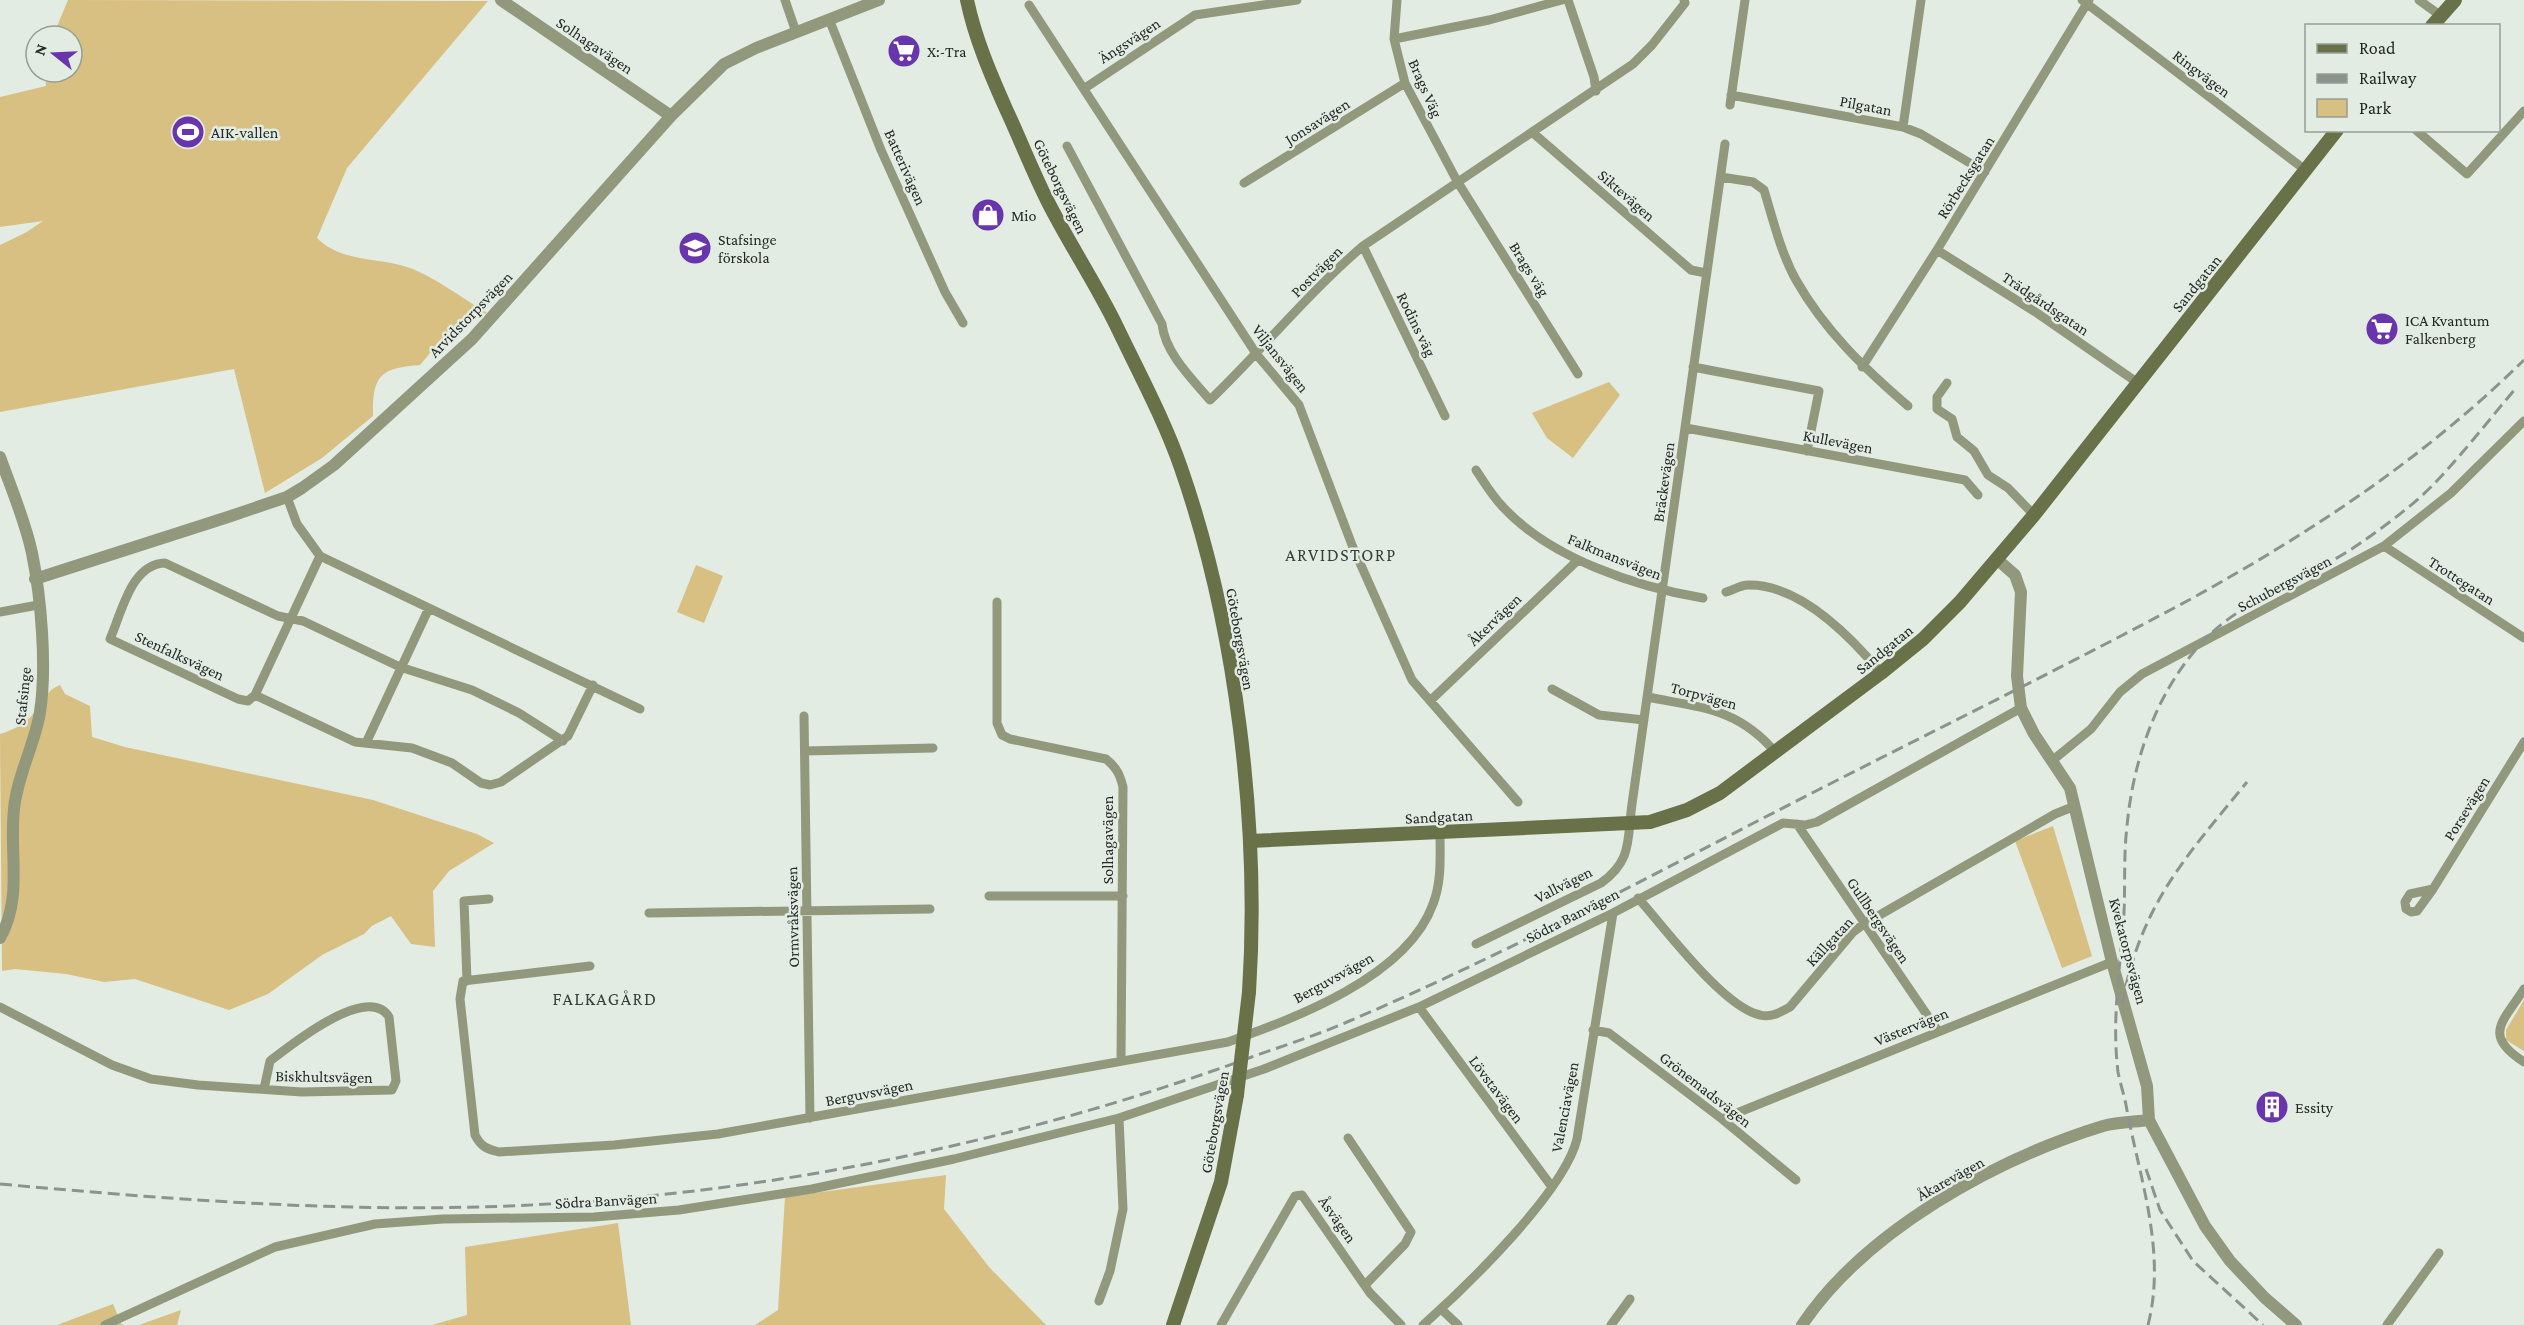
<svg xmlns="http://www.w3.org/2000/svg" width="2524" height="1325" viewBox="0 0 2524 1325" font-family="'Crimson Pro',serif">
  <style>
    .green { fill: #d8bf82 }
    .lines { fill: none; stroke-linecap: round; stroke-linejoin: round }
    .minor { stroke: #91987c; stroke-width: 9 }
    .tertiary { stroke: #91987c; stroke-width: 12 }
    .secondary { stroke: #687148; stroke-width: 14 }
    .rail { stroke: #8c938d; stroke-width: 3; stroke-dasharray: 12 6; stroke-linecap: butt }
    .secondary-bridge { stroke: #687148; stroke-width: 14 }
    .labels { text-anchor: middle; stroke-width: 5; stroke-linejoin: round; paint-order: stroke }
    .street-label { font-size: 16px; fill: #252925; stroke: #e2ece3 }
    .poi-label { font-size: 16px; fill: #252925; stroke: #e2ece3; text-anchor: start }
    .neighbourhood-label { font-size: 18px; letter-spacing: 1.5px; fill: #384039; stroke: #e2ece3 }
  </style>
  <rect width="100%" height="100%" fill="#e2ece3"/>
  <path class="green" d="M68,0l420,1 -141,167 -30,70c25,25 62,19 93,30 24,9 54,31 77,45 -38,7 -43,25 -67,52 -39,3 -48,10 -47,51l-51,42 -57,35 -31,-124 -234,43v-167l25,-12 18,-12 -43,6v-130l46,-11 -1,-14h27v-36h-19z
    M1609,382l11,13 -47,63 -26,-20 -15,-25z
    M696,565l27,11 -19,47 -27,-11z
    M60,685l5,9 25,12 2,31 33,10 248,53 104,34 17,9 -45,28 -16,20 2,56 -24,-3 -20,-28 -19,10 -8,8 -42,21 -54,39 -39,16 -94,-31 -31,3 -38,-8 -51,-5 -13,2 -2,-237c13,-4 25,-10 34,-21 10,-11 11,-22 26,-28z
    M2053,826l39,130 -30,12 -47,-127z
    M2524,1000v51l-18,-11v-10z
    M946,1175l-2,34 45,58 57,58h-291l23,-15 7,-113z
    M618,1223l13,102h-199l35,-10 -2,-68z
    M113,1304l9,21h-65z
    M181,1310l-4,15h-38z"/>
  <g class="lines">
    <path class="minor" d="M785,0l11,32
      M1397,0l-3,39 11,44 52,98 121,193
      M1568,0l26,77 2,14
      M2082,0l222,169
      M2419,0l22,16
      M1029,5l228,350 42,50 53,140 60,135 106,122
      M829,19l52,131 64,142 18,31
      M1394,39l95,-19 73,-20
      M1085,88l110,-73 102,-15
      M1731,95l172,32 18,7 64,38
      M1730,105l15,-105
      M1903,127l18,-127
      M2416,130l51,44 57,-63
      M1532,132l159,138 15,3
      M1067,146l95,178c3,29 30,55 48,76 52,-50 98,-107 153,-154l270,-182 19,-19 33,-42 -1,-3
      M1721,177l32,5 11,8c9,30 17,63 32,90 29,51 69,89 112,126
      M1244,183l161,-100
      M1363,246l82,170
      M1937,250l100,63 101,70
      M1693,367l126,24 -12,60
      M1862,367l75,-117 152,-250
      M1947,383l-10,14v12l15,10 5,18 17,14 14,24 20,13 26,27
      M1686,428l279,52 13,15
      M1476,470c8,12 16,26 27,37 47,51 133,80 200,91
      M287,497l10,27 23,32 320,153
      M2384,546l140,92
      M1726,592c7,-2 15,-7 22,-7 52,-1 103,52 133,88
      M997,602v121l5,12 8,4 96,20c11,9 14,16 17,28l-2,274
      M0,612l38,-7
      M1552,689l47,26 45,5
      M255,695l65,-139
      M1648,697c54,11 90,11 128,56
      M1430,701l148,-141
      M804,716l6,402
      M563,741l-44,-28 -47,-23 -72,-23 -97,-46 -25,-5 -113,-53c-34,1 -43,49 -55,76l128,60 10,2 7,-6 100,47 57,6 40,15 29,20 9,2 11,-3 67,-46 25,-51
      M366,743l63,-135
      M805,751l128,-3
      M2053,760l38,-31 29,-37 22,-18 242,-128 67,-53 73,-72
      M1797,824l141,207
      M2433,889l-23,5 -5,8 1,7 5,3 6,-1 16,-22 91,-147
      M989,896h134
      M1638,898c27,30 85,109 122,117 11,3 21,-3 30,-8l63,-75 11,-8 191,-110 20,-8
      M649,913l281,-4
      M1476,944l125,-61c32,-23 26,-44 31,-79l93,-660
      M590,966l-127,15 -3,18 15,136c6,12 12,14 24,17l115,-7 104,-11 510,-92c67,-24 179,-65 205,-138 9,-23 7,-48 7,-73
      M467,981l-3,-80 25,-2
      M2524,989c-21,33 -42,46 0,73
      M0,1007l112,58 39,14 47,6 104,7 90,-2 4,-9 -7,-64c-21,-34 -97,27 -119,44l-6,28
      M1419,1007l133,180
      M1593,1030l16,3 113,86 74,61
      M1722,1119l390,-157
      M1348,1138l63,94 -6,12 -40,41
      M1099,1301l11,-30 13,-62 -4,-91 145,-49 155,-62 194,-94 170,-90 22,2 12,-3 204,-114
      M1441,1309l17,16
      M105,1325l170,-78 100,-23 68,-5 151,-2 85,-7 133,-21 142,-30 165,-41
      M1221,1325l74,-129 7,-1 68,98 31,32
      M1423,1325c43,-38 141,-133 154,-186l36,-226
      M1611,1325l19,-26
      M2387,1325l52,-72"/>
    <path class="tertiary" d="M501,0l170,116
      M0,457c11,31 25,63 32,96 9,44 15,114 8,159 -5,32 -23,64 -26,97 -5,45 9,88 -14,129
      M1998,560l17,15 6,17 -4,84 4,32 13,26 36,54 42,174 35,124 2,34 56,106 25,35 35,37 31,27
      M35,579l193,-62 59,-20 15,-9 32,-23 138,-126 199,-223 53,-52 32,-16 123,-48
      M1802,1325c64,-95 194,-166 301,-199 15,-4 31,-4 46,-6"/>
    <path class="secondary" d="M967,0c8,38 23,73 39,109 14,30 26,61 41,91 21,42 48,82 69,125 22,46 48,94 65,143 55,158 79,358 68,524
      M2432,26l23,-26
      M1251,841l399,-19 37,-12 33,-17 161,-120 42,-34 37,-37 74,-87 303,-385
      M1173,1325l48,-143 16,-87"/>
    <path class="rail" d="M2122,1004c19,-100 63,-146 125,-222
      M2146,1169l14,41 33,51 70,64
      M0,1184c198,18 394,33 592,17 223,-17 446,-66 657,-143 33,-12 66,-22 98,-36 160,-68 314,-152 469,-231 125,-64 250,-125 373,-191 123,-68 234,-141 335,-240
      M2148,1325c19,-74 -9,-148 -22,-220 -2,-11 -6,-22 -8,-33 -6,-49 1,-96 5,-145 3,-33 0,-67 4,-101 6,-64 28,-130 71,-179 43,-50 112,-68 164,-105 24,-17 49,-35 70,-56 30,-31 56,-65 84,-98"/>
    <path class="secondary-bridge" d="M1237,1095l12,-103"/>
  </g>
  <defs>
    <g id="supermarket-disc" transform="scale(1.725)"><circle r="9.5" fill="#6935ac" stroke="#e2ece3"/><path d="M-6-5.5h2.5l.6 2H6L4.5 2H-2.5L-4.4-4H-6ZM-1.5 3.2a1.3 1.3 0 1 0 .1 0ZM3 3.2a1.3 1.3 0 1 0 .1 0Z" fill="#fff"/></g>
    <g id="stadium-disc" transform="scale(1.725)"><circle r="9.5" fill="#6935ac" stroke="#e2ece3"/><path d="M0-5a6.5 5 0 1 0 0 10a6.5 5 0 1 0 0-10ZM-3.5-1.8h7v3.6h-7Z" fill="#fff"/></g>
    <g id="shop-disc" transform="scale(1.725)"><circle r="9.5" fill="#6935ac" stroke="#e2ece3"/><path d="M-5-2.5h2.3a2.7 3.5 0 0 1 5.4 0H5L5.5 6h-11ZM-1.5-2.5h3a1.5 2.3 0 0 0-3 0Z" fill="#fff"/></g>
    <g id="school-disc" transform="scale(1.725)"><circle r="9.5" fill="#6935ac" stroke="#e2ece3"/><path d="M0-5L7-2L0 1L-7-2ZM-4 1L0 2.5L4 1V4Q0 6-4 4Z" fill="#fff"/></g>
    <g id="building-disc" transform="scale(1.725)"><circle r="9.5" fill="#6935ac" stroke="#e2ece3"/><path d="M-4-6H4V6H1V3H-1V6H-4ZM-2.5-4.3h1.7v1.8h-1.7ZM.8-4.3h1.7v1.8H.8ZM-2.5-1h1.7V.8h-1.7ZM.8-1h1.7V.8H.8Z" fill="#fff"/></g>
  </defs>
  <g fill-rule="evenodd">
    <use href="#supermarket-disc" x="904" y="51"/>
    <use href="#stadium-disc" x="188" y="132"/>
    <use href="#shop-disc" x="988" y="215"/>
    <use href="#school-disc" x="695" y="248"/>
    <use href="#supermarket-disc" x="2382" y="329"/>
    <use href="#building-disc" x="2272" y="1107"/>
  </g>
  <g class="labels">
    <g class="street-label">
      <text transform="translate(1129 40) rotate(-33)" y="6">Ängsvägen</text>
      <text transform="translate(595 45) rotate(34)" y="6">Solhagavägen</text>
      <text transform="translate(2202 73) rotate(37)" y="6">Ringvägen</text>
      <text transform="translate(1426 88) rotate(66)" y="6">Brags Väg</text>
      <text transform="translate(1866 105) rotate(11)" y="6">Pilgatan</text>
      <text transform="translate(1317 121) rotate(-32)" y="6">Jonsavägen</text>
      <text transform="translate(906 167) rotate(66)" y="6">Batterivägen</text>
      <text transform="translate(1965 177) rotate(-58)" y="6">Rörbecksgatan</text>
      <text transform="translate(1061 186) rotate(64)" y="6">Göteborgsvägen</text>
      <text transform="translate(1627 195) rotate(41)" y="6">Siktevägen</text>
      <text transform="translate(1530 269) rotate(58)" y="6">Brags väg</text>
      <text transform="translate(1316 271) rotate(-45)" y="6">Postvägen</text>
      <text transform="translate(2196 283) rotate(-51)" y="6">Sandgatan</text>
      <text transform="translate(2046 303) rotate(34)" y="6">Trädgårdsgatan</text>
      <text transform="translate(470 314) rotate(-46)" y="6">Arvidstorpsvägen</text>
      <text transform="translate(1417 324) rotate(64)" y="6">Rodins väg</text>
      <text transform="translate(1281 358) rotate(52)" y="6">Viljansvägen</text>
      <text transform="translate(1838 441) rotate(11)" y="6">Kullevägen</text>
      <text transform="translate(1663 482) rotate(-82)" y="6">Bräckevägen</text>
      <text transform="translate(1615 556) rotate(22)" y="6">Falkmansvägen</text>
      <text transform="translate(2462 580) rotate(33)" y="6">Trottegatan</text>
      <text transform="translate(2284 583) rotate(-28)" y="6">Schubergsvägen</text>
      <text transform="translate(1494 619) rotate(-44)" y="6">Åkervägen</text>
      <text transform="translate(1241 639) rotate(80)" y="6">Göteborgsvägen</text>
      <text transform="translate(1884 649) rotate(-39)" y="6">Sandgatan</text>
      <text transform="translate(180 655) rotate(25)" y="6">Stenfalksvägen</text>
      <text transform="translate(1704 695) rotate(15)" y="6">Torpvägen</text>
      <text transform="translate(22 696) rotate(-84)" y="6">Stafsinge</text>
      <text transform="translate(2466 808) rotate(-58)" y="6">Porsevägen</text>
      <text transform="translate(1439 816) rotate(-3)" y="6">Sandgatan</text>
      <text transform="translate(1107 840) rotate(-90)" y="6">Solhagavägen</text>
      <text transform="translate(1563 884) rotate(-27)" y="6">Vallvägen</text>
      <text transform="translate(1572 915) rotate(-27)" y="6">Södra Banvägen</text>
      <text transform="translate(792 917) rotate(-91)" y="6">Ormvråksvägen</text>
      <text transform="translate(1879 920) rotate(56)" y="6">Gullbergsvägen</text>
      <text transform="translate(1829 941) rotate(-47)" y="6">Källgatan</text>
      <text transform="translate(2129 951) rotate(75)" y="6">Kvekatorpsvägen</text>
      <text transform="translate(1333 977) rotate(-29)" y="6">Berguvsvägen</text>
      <text transform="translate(1911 1026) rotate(-22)" y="6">Västervägen</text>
      <text transform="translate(324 1076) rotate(1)" y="6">Biskhultsvägen</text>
      <text transform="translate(1497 1089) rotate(53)" y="6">Lövstavägen</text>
      <text transform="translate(1706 1089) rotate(38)" y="6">Grönemadsvägen</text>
      <text transform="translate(869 1092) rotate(-11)" y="6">Berguvsvägen</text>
      <text transform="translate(1564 1107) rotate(-79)" y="6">Valenciavägen</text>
      <text transform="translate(1214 1122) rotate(-80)" y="6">Göteborgsvägen</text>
      <text transform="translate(1950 1178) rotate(-29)" y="6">Åkarevägen</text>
      <text transform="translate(606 1200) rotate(-3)" y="6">Södra Banvägen</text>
      <text transform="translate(1338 1219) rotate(55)" y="6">Åsvägen</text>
    </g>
    <g class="poi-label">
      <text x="927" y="57">X:-Tra</text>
      <text x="211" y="138">AIK-vallen</text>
      <text x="1011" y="221">Mio</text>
      <text x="718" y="245">Stafsinge<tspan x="718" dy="18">förskola</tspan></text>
      <text x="2405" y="326">ICA Kvantum<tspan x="2405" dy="18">Falkenberg</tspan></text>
      <text x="2295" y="1113">Essity</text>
    </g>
    <g class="neighbourhood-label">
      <text x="1341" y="561">ARVIDSTORP</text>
      <text x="605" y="1005">FALKAGÅRD</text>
    </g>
  </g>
  <rect x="2305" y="24" width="195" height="108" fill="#e2ece3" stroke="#969e97" stroke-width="1.5"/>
  <rect x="2317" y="44" width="30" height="9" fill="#687148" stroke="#969e97" stroke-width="1.5"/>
  <text x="2359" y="54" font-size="18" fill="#252925">Road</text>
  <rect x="2317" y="74" width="30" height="9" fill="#8c938d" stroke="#969e97" stroke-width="1.5"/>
  <text x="2359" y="84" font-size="18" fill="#252925">Railway</text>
  <rect x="2317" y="99" width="30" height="18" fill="#d8bf82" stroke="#969e97" stroke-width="1.5"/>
  <text x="2359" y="114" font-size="18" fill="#252925">Park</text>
  <g transform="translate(54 54) rotate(288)"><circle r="28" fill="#e2ece3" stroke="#969e97" stroke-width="1.5"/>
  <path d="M0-4.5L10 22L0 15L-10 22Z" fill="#6935ac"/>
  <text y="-9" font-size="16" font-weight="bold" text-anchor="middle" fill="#252925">N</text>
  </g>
</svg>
